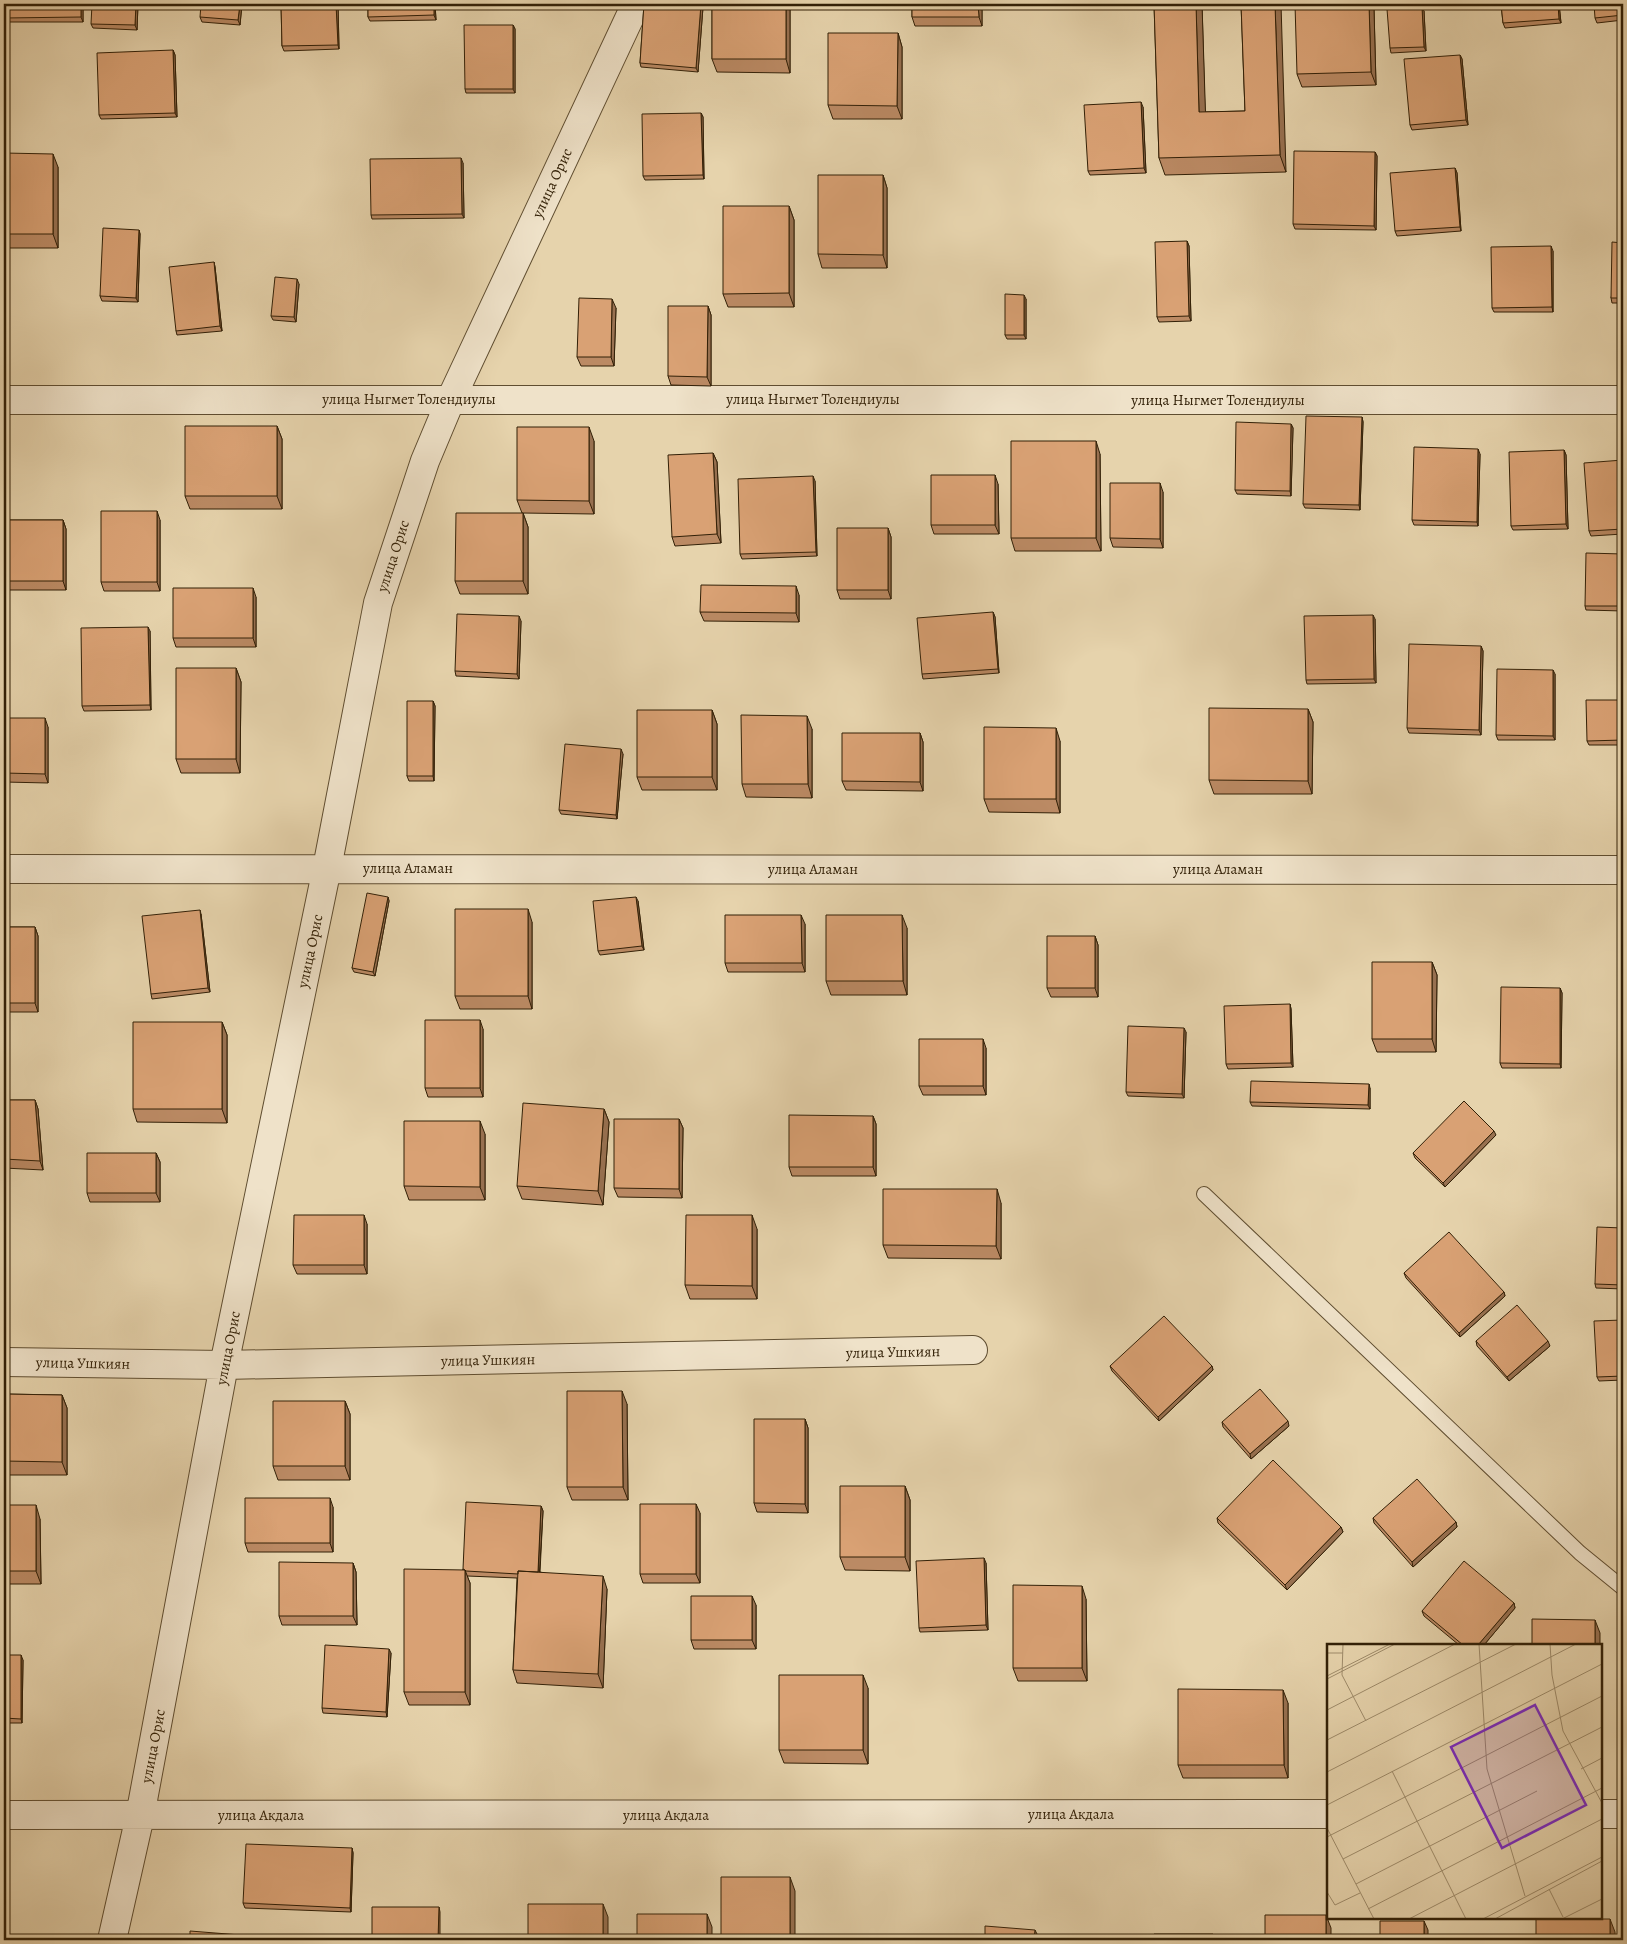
<svg xmlns="http://www.w3.org/2000/svg" width="1627" height="1944" viewBox="0 0 1627 1944" font-family="Alegreya,serif">
  <style>
    .lines { fill: none; stroke-linecap: round; stroke-linejoin: round }
    .service-casing { stroke: #5f4d30; stroke-width: 16 }
    .minor-casing { stroke: #5f4d30; stroke-width: 30 }
    .service { stroke: #efe2c9; stroke-width: 14 }
    .minor { stroke: #efe2c9; stroke-width: 28 }
    .wall { fill: #bb8a64; stroke: #322007 }
    .shaded-wall { fill: #987151; stroke: #322007 }
    .building { fill: #d9a174; stroke: #322007 }
    .labels { text-anchor: middle; stroke-width: 5; stroke-linejoin: round; paint-order: stroke }
    .street-label { font-size: 15px; fill: #322007; stroke: #efe2c9 }
    .inset-road { fill: none; stroke: #9e8b6a; stroke-width: 1 }
    .view { fill: #7b2cbf; fill-opacity: 0.15; stroke: #7b2cbf; stroke-width: 2.5 }
    .inset-edge { fill: none; stroke: #322007; stroke-width: 2.5 }
  </style>
  <rect width="100%" height="100%" fill="#e6d3ac"/>
  <filter id="stains"><feTurbulence type="fractalNoise" baseFrequency=".004" numOctaves="4"/><feColorMatrix values="0 0 0 0 .2 0 0 0 0 .09 0 0 0 0 .02 0 0 0 .5 -.17"/></filter>
  <radialGradient id="worn" r=".72"><stop offset=".6" stop-color="#630" stop-opacity="0"/><stop offset="1" stop-color="#630" stop-opacity=".3"/></radialGradient>
  <g class="lines">
    <g class="service-casing">
      <path id="service" d="M1204,1194l376,359 43,35"/>
    </g>
    <g class="minor-casing">
      <path id="minor" d="M4,400h1619
        M4,869l1619,1
        M4,1362l220,3 749,-15
        M1601,1814h22
        M4,1815l1324,-1
        M112,1940l28,-124 84,-451 103,-497 51,-265 47,-142 26,-62 185,-395"/>
    </g>
    <use href="#service" class="service"/>
    <use href="#minor" class="minor"/>
  </g>
  <path class="wall" d="M4,4h79v18h-79z
    M138,4l-1,26 -44,-2 -2,-4z
    M242,4l-2,21 -38,-3 -2,-5z
    M281,4h57l1,45 -55,2 -2,-5z
    M368,4h67l1,16 -66,1 -2,-4z
    M644,4h58l1,3 -5,65 -57,-5 -1,-4z
    M712,4h78v69l-73,-1 -5,-13z
    M912,4h70v22h-67l-3,-9z
    M1154,4h48l3,108 40,-1 -4,-107 45,168 -121,3 -6,-17z
    M1501,4h58l2,19 -56,5 -2,-5z
    M1623,4v16l-26,3 -2,-5z
    M1374,9l2,76 -74,2 -5,-13z
    M1424,11l2,40 -35,2 -1,-5z
    M513,25l2,4v64h-49l-1,-4z
    M898,33l4,14v72h-69l-5,-14z
    M173,50l2,5 2,62 -76,2 -2,-4z
    M1460,55l2,4 6,66 -56,5 -2,-5z
    M1143,107l3,66 -56,2 -2,-4z
    M701,113l2,4 1,62 -59,1 -2,-4z
    M1375,152l2,4 -1,74 -81,-1 -2,-5z
    M4,153l54,14v81h-54z
    M463,163l1,55 -92,1 -1,-4z
    M1455,168l2,5 4,58 -64,5 -2,-5z
    M883,175l4,13v80h-65l-4,-14z
    M789,206l5,14v87h-66l-5,-13z
    M139,230l1,4 -2,68 -36,-1 -2,-5z
    M1187,241l2,5 2,75 -32,1 -2,-5z
    M1623,243v60h-11l-1,-5z
    M1553,251v61h-59l-2,-4z
    M214,262l1,5 7,64 -45,4 -1,-4z
    M299,284l-3,38 -23,-2 -2,-4z
    M1026,299v40h-19l-2,-4z
    M708,306l3,9v71l-40,-1 -3,-9z
    M616,308l-2,58h-33l-4,-9z
    M1362,417l1,5 -3,88 -55,-2 -2,-4z
    M1291,424l2,4 -2,68 -54,-2 -2,-4z
    M277,426l5,13v70h-92l-5,-13z
    M594,441v73l-72,-1 -5,-13z
    M1564,450l2,5 2,74 -55,1 -2,-4z
    M713,453l4,9 4,81 -46,3 -3,-9z
    M1100,454l1,97h-86l-4,-13z
    M1480,454l-2,72 -64,-1 -2,-5z
    M1623,460v74l-32,2 -2,-5z
    M815,481l2,75 -75,3 -2,-5z
    M998,484l1,50h-65l-3,-9z
    M1163,492v56l-50,-1 -3,-9z
    M523,513l5,14v67h-68l-5,-13z
    M4,520h59l3,9v61h-62z
    M160,520v71h-56l-3,-9z
    M888,528l3,9v62h-51l-3,-9z
    M1623,554v57l-37,-1 -1,-4z
    M799,595v27l-95,-1 -4,-9z
    M256,597v50h-80l-3,-9z
    M993,612l2,5 4,56 -76,6 -1,-5z
    M1375,619l1,64 -69,1 -1,-4z
    M521,621l-2,58 -63,-3 -1,-5z
    M150,631l1,79 -67,1 -2,-5z
    M1481,646l2,5 -2,84 -72,-2 -2,-5z
    M236,668l5,14 -1,91h-59l-5,-14z
    M1555,674v66h-57l-2,-5z
    M1623,700v45h-34l-2,-4z
    M433,701l2,5 -1,75h-25l-2,-5z
    M1308,709l5,13 -1,72h-98l-5,-14z
    M712,710l5,14v66h-75l-5,-13z
    M4,718l44,9v56l-44,-1z
    M812,729v69l-66,-1 -4,-13z
    M920,733l3,9v49l-77,-1 -4,-9z
    M1060,741v72l-71,-1 -5,-13z
    M623,754l-6,65 -56,-5 -2,-4z
    M388,897l1,4 -14,75 -21,-4 -2,-4z
    M638,901l6,49 -44,5 -2,-4z
    M201,914l9,78 -58,7 -1,-5z
    M532,922v87h-72l-5,-13z
    M805,924v48h-77l-3,-9z
    M4,927h31l3,9v76h-34z
    M907,928v67h-76l-5,-14z
    M1095,936l3,9v52h-47l-4,-9z
    M1432,962l5,13 -1,77h-59l-5,-13z
    M1560,988l2,5 -1,75h-59l-2,-5z
    M1290,1004l1,5 2,58 -65,2 -2,-5z
    M222,1022l5,13v88l-90,-1 -4,-13z
    M483,1029v68h-55l-3,-9z
    M1186,1032l-2,66 -56,-2 -2,-4z
    M986,1048v47h-63l-4,-9z
    M1370,1088v21l-118,-3 -2,-4z
    M4,1100h31l3,9 5,61 -39,-2z
    M604,1109l5,13 -6,83 -81,-6 -5,-13z
    M873,1116l3,8v52h-84l-3,-9z
    M679,1119l4,9 -1,70 -64,-1 -4,-9z
    M485,1134v66h-76l-5,-14z
    M1496,1135l-51,52 -30,-29 -2,-5z
    M156,1153l4,9v40h-70l-3,-9z
    M1001,1203v56l-113,-1 -5,-13z
    M367,1224v50h-70l-4,-9z
    M1623,1228v61l-27,-1 -1,-4z
    M757,1229v70h-67l-5,-14z
    M1404,1273l100,19 1,4 -45,41 -54,-59z
    M1623,1320v60l-24,1 -2,-4z
    M1476,1341l74,5 -41,35 -32,-35z
    M1110,1366h102l1,4 -54,51 -47,-50z
    M4,1394l58,1 5,13v67h-63z
    M345,1401l5,13v66h-72l-5,-14z
    M627,1404l1,96h-56l-5,-13z
    M805,1419l3,9v85l-51,-1 -3,-9z
    M1222,1422l67,4 -38,33 -28,-32z
    M905,1486l5,14v71l-65,-1 -5,-13z
    M4,1505l36,14 1,65h-37z
    M541,1506l2,5 -3,61 67,17 -4,99 -86,-5 -4,-13 4,-92 -50,-2 3,7v122h-61l-5,-13 59,-123z
    M333,1507v45h-85l-3,-9z
    M700,1513v70h-57l-3,-9z
    M1217,1518l124,9 2,5 -56,58 -69,-67z
    M1373,1518l83,4 1,5 -44,40 -39,-44z
    M353,1563l3,9 1,53h-75l-3,-9z
    M986,1563l2,67 -68,2 -1,-4z
    M1086,1599l1,82h-69l-5,-13z
    M1514,1603l1,5 -31,37h-25l-35,-29 -2,-5z
    M756,1605v44h-62l-3,-9z
    M391,1653l-4,64 -64,-4 -1,-5z
    M4,1655l19,5 -1,63h-18z
    M868,1688v76l-84,-1 -5,-13z
    M1288,1703v75h-105l-5,-13z
    M352,1848l1,5 -2,59 -106,-4 -2,-5z"/>
  <path class="shaded-wall" d="M81,4h2v18l-2,-5z
    M136,4h2l-1,26 -2,-5z
    M240,4h2l-2,21 -2,-5z
    M336,4h2l1,45 -1,-4z
    M434,4h1l1,16 -2,-5z
    M701,4h1l1,3 -5,65 -2,-4z
    M786,4h4v69l-4,-14z
    M978,4h4v22l-3,-9z
    M1196,4h6l4,125 -7,-17z
    M1275,4h6l5,168 -6,-17z
    M1369,4h3l2,5 2,76 -5,-13z
    M1558,4h1l2,19 -2,-4z
    M1422,7l2,4 2,40 -2,-4z
    M513,25l2,4v64l-2,-4z
    M898,33l4,14v72l-5,-13z
    M173,50l2,5 2,62 -2,-4z
    M1460,55l2,4 6,66 -2,-5z
    M1141,102l2,5 3,66 -2,-5z
    M701,113l2,4 1,62 -1,-4z
    M1375,152l2,4 -1,74 -2,-4z
    M53,154l5,13v81l-5,-14z
    M461,158l2,5 1,55 -2,-4z
    M1455,168l2,5 4,58 -1,-4z
    M883,175l4,13v80l-4,-13z
    M789,206l5,14v87l-5,-14z
    M139,230l1,4 -2,68 -2,-4z
    M1187,241l2,5 2,75 -2,-5z
    M1551,246l2,5v61l-1,-5z
    M214,262l1,5 7,64 -2,-5z
    M297,279l2,5 -3,38 -2,-5z
    M1024,295l2,4v40l-2,-4z
    M612,299l4,9 -2,58 -3,-9z
    M708,306l3,9v71l-4,-9z
    M1362,417l1,5 -3,88 -1,-5z
    M1291,424l2,4 -2,68 -1,-5z
    M277,426l5,13v70l-5,-13z
    M589,427l5,14v73l-5,-13z
    M1096,441l4,13 1,97 -5,-13z
    M1478,449l2,5 -2,72 -1,-4z
    M1564,450l2,5 2,74 -2,-5z
    M713,453l4,9 4,81 -4,-9z
    M995,475l3,9 1,50 -4,-9z
    M813,476l2,5 2,75 -1,-4z
    M1160,483l3,9v56l-3,-9z
    M157,511l3,9v71l-3,-9z
    M523,513l5,14v67l-5,-13z
    M63,520l3,9v61l-3,-9z
    M888,528l3,9v62l-3,-9z
    M796,586l3,9v27l-3,-9z
    M253,588l3,9v50l-3,-9z
    M993,612l2,5 4,56 -1,-4z
    M1373,615l2,4 1,64 -2,-4z
    M519,616l2,5 -2,58 -2,-5z
    M148,627l2,4 1,79 -1,-5z
    M1481,646l2,5 -2,84 -2,-5z
    M236,668l5,14 -1,91 -4,-14z
    M1553,670l2,4v66l-2,-4z
    M433,701l2,5 -1,75 -1,-5z
    M1308,709l5,13 -1,72 -4,-13z
    M712,710l5,14v66l-5,-13z
    M807,716l5,13v69l-4,-14z
    M45,718l3,9v56l-3,-9z
    M1056,728l4,13v72l-4,-14z
    M920,733l3,9v49l-3,-9z
    M621,749l2,5 -6,65 -1,-4z
    M388,897l1,4 -14,75 -2,-4z
    M636,897l2,4 6,49 -2,-4z
    M528,909l4,13v87l-4,-13z
    M200,910l1,4 9,78 -2,-4z
    M801,915l4,9v48l-3,-9z
    M902,915l5,13v67l-4,-14z
    M35,927l3,9v76l-3,-9z
    M1095,936l3,9v52l-3,-9z
    M1432,962l5,13 -1,77 -4,-13z
    M1560,988l2,5 -1,75 -1,-4z
    M1290,1004l1,5 2,58 -2,-4z
    M480,1020l3,9v68l-3,-9z
    M222,1022l5,13v88l-5,-14z
    M1184,1028l2,4 -2,66 -2,-4z
    M983,1039l3,9v47l-3,-9z
    M1369,1084l1,4v21l-2,-4z
    M35,1100l3,9 5,61 -3,-9z
    M604,1109l5,13 -6,83 -5,-14z
    M873,1116l3,8v52l-3,-9z
    M679,1119l4,9 -1,70 -3,-9z
    M480,1121l5,13v66l-5,-13z
    M1494,1131l2,4 -51,52 -2,-4z
    M156,1153l4,9v40l-4,-9z
    M997,1189l4,14v56l-5,-13z
    M364,1215l3,9v50l-3,-9z
    M752,1215l5,14v70l-5,-13z
    M1504,1292l1,4 -45,41 -1,-4z
    M1548,1341l2,5 -41,35 -2,-4z
    M1212,1366l1,4 -54,51 -1,-4z
    M622,1391l5,13 1,96 -5,-13z
    M62,1395l5,13v67l-5,-13z
    M345,1401l5,13v66l-5,-14z
    M805,1419l3,9v85l-3,-9z
    M1288,1421l1,5 -38,33 -1,-5z
    M905,1486l5,14v71l-5,-14z
    M330,1498l3,9v45l-3,-9z
    M696,1504l4,9v70l-4,-9z
    M36,1505l4,14 1,65 -5,-13z
    M541,1506l2,5 -4,69 -1,-5z
    M1456,1522l1,5 -44,40 -1,-5z
    M1341,1527l2,5 -56,58 -2,-5z
    M984,1558l2,5 2,67 -2,-5z
    M353,1563l3,9 1,53 -4,-9z
    M465,1570l5,13v122l-5,-13z
    M603,1576l4,13 -4,99 -5,-14z
    M1082,1586l4,13 1,82 -5,-13z
    M752,1596l4,9v44l-4,-9z
    M1514,1603l1,5 -31,37h-6z
    M1595,1620l5,13v12h-5z
    M389,1649l2,4 -4,64 -1,-5z
    M21,1655l2,5 -1,63 -1,-4z
    M863,1675l5,13v76l-5,-14z
    M1283,1690l5,13v75l-4,-13z
    M352,1848l1,5 -2,59 -1,-4z
    M790,1877l5,14v49h-5z
    M603,1904l5,13v23h-5z
    M439,1907l1,5v28h-2z
    M707,1914l5,13v13h-5z
    M1326,1915l5,13v12h-5z
    M1610,1919l5,13v8h-5z
    M1424,1921l4,9v10h-4z
    M1035,1930l2,4 -1,6h-2z"/>
  <path class="building" d="M4,4h77v13l-77,1z
    M92,4h44l-1,21 -44,-1z
    M201,4h39l-2,16 -38,-3z
    M281,4h55l2,41 -56,1z
    M368,4h66v11l-66,2z
    M644,4h57l-5,64 -56,-5z
    M712,4h74v55h-74z
    M912,4h66l1,13h-67z
    M1154,4h42l3,108 46,-1 -4,-107h34l5,151 -121,3z
    M1295,4h74l2,68 -74,2z
    M1501,4h57l1,15 -56,4z
    M1594,4h29v11l-28,3z
    M1422,7l2,40 -34,1 -3,-39z
    M464,25h49v64h-48z
    M828,33h70l-1,73 -69,-1z
    M173,50l2,63 -76,2 -2,-62z
    M1460,55l6,65 -56,5 -6,-66z
    M1141,102l3,66 -56,3 -4,-66z
    M701,113l2,62 -60,1 -1,-62z
    M1294,151l81,1 -1,74 -81,-2z
    M4,153l49,1v80h-49z
    M461,158l1,56 -91,1 -1,-56z
    M1455,168l5,59 -65,4 -5,-58z
    M818,175h65v80l-65,-1z
    M723,206h66v87l-66,1z
    M103,228l36,2 -3,68 -36,-2z
    M1187,241l2,75 -32,1 -2,-75z
    M1612,242l11,1v55h-12z
    M1551,246l1,61 -60,1 -1,-61z
    M214,262l6,64 -44,5 -7,-64z
    M275,277l22,2 -3,38 -23,-1z
    M1005,294l19,1v40h-19z
    M579,298l33,1 -1,58h-34z
    M668,306h40l-1,71 -39,-1z
    M1306,416l56,1 -3,88 -56,-1z
    M1236,422l55,2 -1,67 -55,-1z
    M185,426h92v70h-92z
    M517,427h72v74l-72,-1z
    M1011,441h85v97h-85z
    M1414,447l64,2 -1,73 -65,-2z
    M1564,450l2,74 -55,2 -2,-74z
    M713,453l4,81 -45,3 -4,-82z
    M1623,460v69l-34,2 -5,-68z
    M931,475h64v50h-64z
    M813,476l3,76 -76,2 -2,-75z
    M1110,483h50v56l-50,-1z
    M101,511h56v71h-56z
    M456,513h67v68h-68z
    M4,520h59v61h-59z
    M837,528h51v62h-51z
    M1586,553l37,1v52h-38z
    M701,585l95,1v27l-96,-1z
    M173,588h80v50h-80z
    M993,612l5,57 -76,5 -5,-56z
    M457,614l62,2 -2,58 -62,-3z
    M1373,615l1,64 -68,1 -2,-64z
    M148,627l2,78 -68,1 -1,-78z
    M1409,644l72,2 -2,84 -72,-2z
    M176,668h60v91h-60z
    M1497,669l56,1v66l-57,-1z
    M1586,700h37v40l-36,1z
    M407,701h26v75h-26z
    M1209,708l99,1v72l-99,-1z
    M637,710h75v67h-75z
    M741,715l66,1 1,68h-66z
    M4,718h41v56l-41,-1z
    M984,727l72,1v71h-72z
    M842,733h78v49l-78,-1z
    M565,744l56,5 -5,66 -57,-5z
    M367,893l21,4 -15,75 -21,-4z
    M636,897l6,49 -44,5 -5,-50z
    M455,909h73v87h-73z
    M200,910l8,78 -57,6 -9,-78z
    M725,915h76l1,48h-77z
    M826,915h76l1,66h-77z
    M4,927h31v76h-31z
    M1047,936h48v52h-48z
    M1372,962h60v77h-60z
    M1501,987l59,1v76l-60,-1z
    M1290,1004l1,59 -65,1 -2,-58z
    M425,1020h55v68h-55z
    M133,1022h89v87h-89z
    M1128,1026l56,2 -2,66 -56,-2z
    M919,1039h64v47h-64z
    M1251,1081l118,3 -1,21 -118,-3z
    M4,1100h31l5,61 -36,-2z
    M1464,1101l30,30 -51,52 -30,-30z
    M523,1103l81,6 -6,82 -81,-5z
    M789,1115l84,1v51h-84z
    M614,1119h65v70l-65,-1z
    M404,1121h76v66l-76,-1z
    M87,1153h69v40h-69z
    M883,1189h114l-1,57 -113,-1z
    M294,1215h70v50h-71z
    M686,1215h66v71l-67,-1z
    M1597,1227l26,1v57l-28,-1z
    M1449,1232l55,60 -45,41 -55,-60z
    M1517,1305l31,36 -41,36 -31,-36z
    M1164,1316l48,50 -54,51 -48,-51z
    M1623,1320v56l-26,1 -3,-56z
    M1260,1389l28,32 -38,33 -28,-32z
    M567,1391h55l1,96h-56z
    M4,1394l58,1v67l-58,-1z
    M273,1401h72v65h-72z
    M754,1419h51v85l-51,-1z
    M1273,1460l68,67 -56,58 -68,-67z
    M1417,1479l39,43 -44,40 -39,-44z
    M840,1486h65v71h-65z
    M245,1498h85v45h-85z
    M466,1502l75,4 -3,66 -20,-1v3l-52,-3 -1,-1 -2,-1z
    M640,1504h56v70h-56z
    M4,1505h32v66h-32z
    M984,1558l2,67 -67,3 -3,-67z
    M1464,1561l50,42 -36,42h-15l-41,-34z
    M279,1562l74,1v53h-74z
    M404,1569l61,1v122h-61z
    M518,1571l85,5 -5,98 -85,-4z
    M1013,1585l69,1v82h-69z
    M691,1596h61v44h-61z
    M1532,1619l63,1v25h-63z
    M325,1645l64,4 -3,63 -64,-4z
    M4,1655h17v64l-17,-1z
    M779,1675h84v75h-84z
    M1178,1689l105,1 1,75h-106z
    M246,1844l106,4 -2,60 -107,-5z
    M721,1877h69v63h-69z
    M528,1904h75v36h-75z
    M372,1907h67l-1,33h-66z
    M637,1914h70v26h-70z
    M1265,1915h61v25h-61z
    M1536,1919h74v21h-74z
    M1380,1921h44v19h-44z
    M985,1926l50,4 -1,10h-49z
    M190,1931l88,7v2h-88z
    M1154,1934h59v6h-59z
    M1058,1938h37v2h-37z
    M1513,1939v1h-63z"/>
  <g class="labels">
    <g class="street-label">
      <text transform="translate(552 183) rotate(-65)" y="5">улица Орис</text>
      <text x="409" y="404">улица Ныгмет Толендиулы</text>
      <text x="813" y="404">улица Ныгмет Толендиулы</text>
      <text x="1218" y="405">улица Ныгмет Толендиулы</text>
      <text transform="translate(393 556) rotate(-72)" y="5">улица Орис</text>
      <text x="408" y="873">улица Аламан</text>
      <text x="813" y="874">улица Аламан</text>
      <text x="1218" y="874">улица Аламан</text>
      <text transform="translate(310 951) rotate(-78)" y="5">улица Орис</text>
      <text transform="translate(228 1348) rotate(-79)" y="5">улица Орис</text>
      <text transform="translate(893 1352) rotate(-1)" y="5">улица Ушкиян</text>
      <text transform="translate(488 1360) rotate(-1)" y="5">улица Ушкиян</text>
      <text transform="translate(83 1363) rotate(1)" y="5">улица Ушкиян</text>
      <text transform="translate(153 1746) rotate(-79)" y="5">улица Орис</text>
      <text x="1071" y="1819">улица Акдала</text>
      <text x="261" y="1820">улица Акдала</text>
      <text x="666" y="1820">улица Акдала</text>
    </g>
  </g>
  <g transform="translate(1327 1644)">
    <rect width="275" height="275" fill="#e6d3ac"/>
    <path class="inset-road" d="M16,0l-1,31 24,46M152,0l8,125 38,127M223,0l2,31 11,56 39,72M0,9h16M0,32l63,-32M0,35l68,-35M0,66l128,-66M0,96l189,-96M254,125l21,-11M65,127l74,148M0,128l249,-128M0,161l275,-141M0,184l47,91M0,193l275,-141M16,215l259,-132M29,240l181,-93M222,245l14,28M0,248l8,13 25,-12M41,265l234,-121M82,275l193,-100M156,275l119,-62M168,275l107,-58M235,275l40,-20"/>
    <path class="view" d="M208,61l51,100 -84,43 -51,-101z"/>
    <rect width="275" height="275" class="inset-edge"/>
  </g>
  <rect width="1627" height="1944" fill="none" stroke="#e6d3ac" stroke-width="20"/>
  <rect x="5" y="5" width="1617" height="1934" fill="none" stroke="#322007" stroke-width="2.5"/>
  <rect x="10" y="10" width="1607" height="1924" fill="none" stroke="#322007"/>
  <rect width="100%" height="100%" filter="url(#stains)"/>
  <rect width="100%" height="100%" fill="url(#worn)"/>
</svg>
